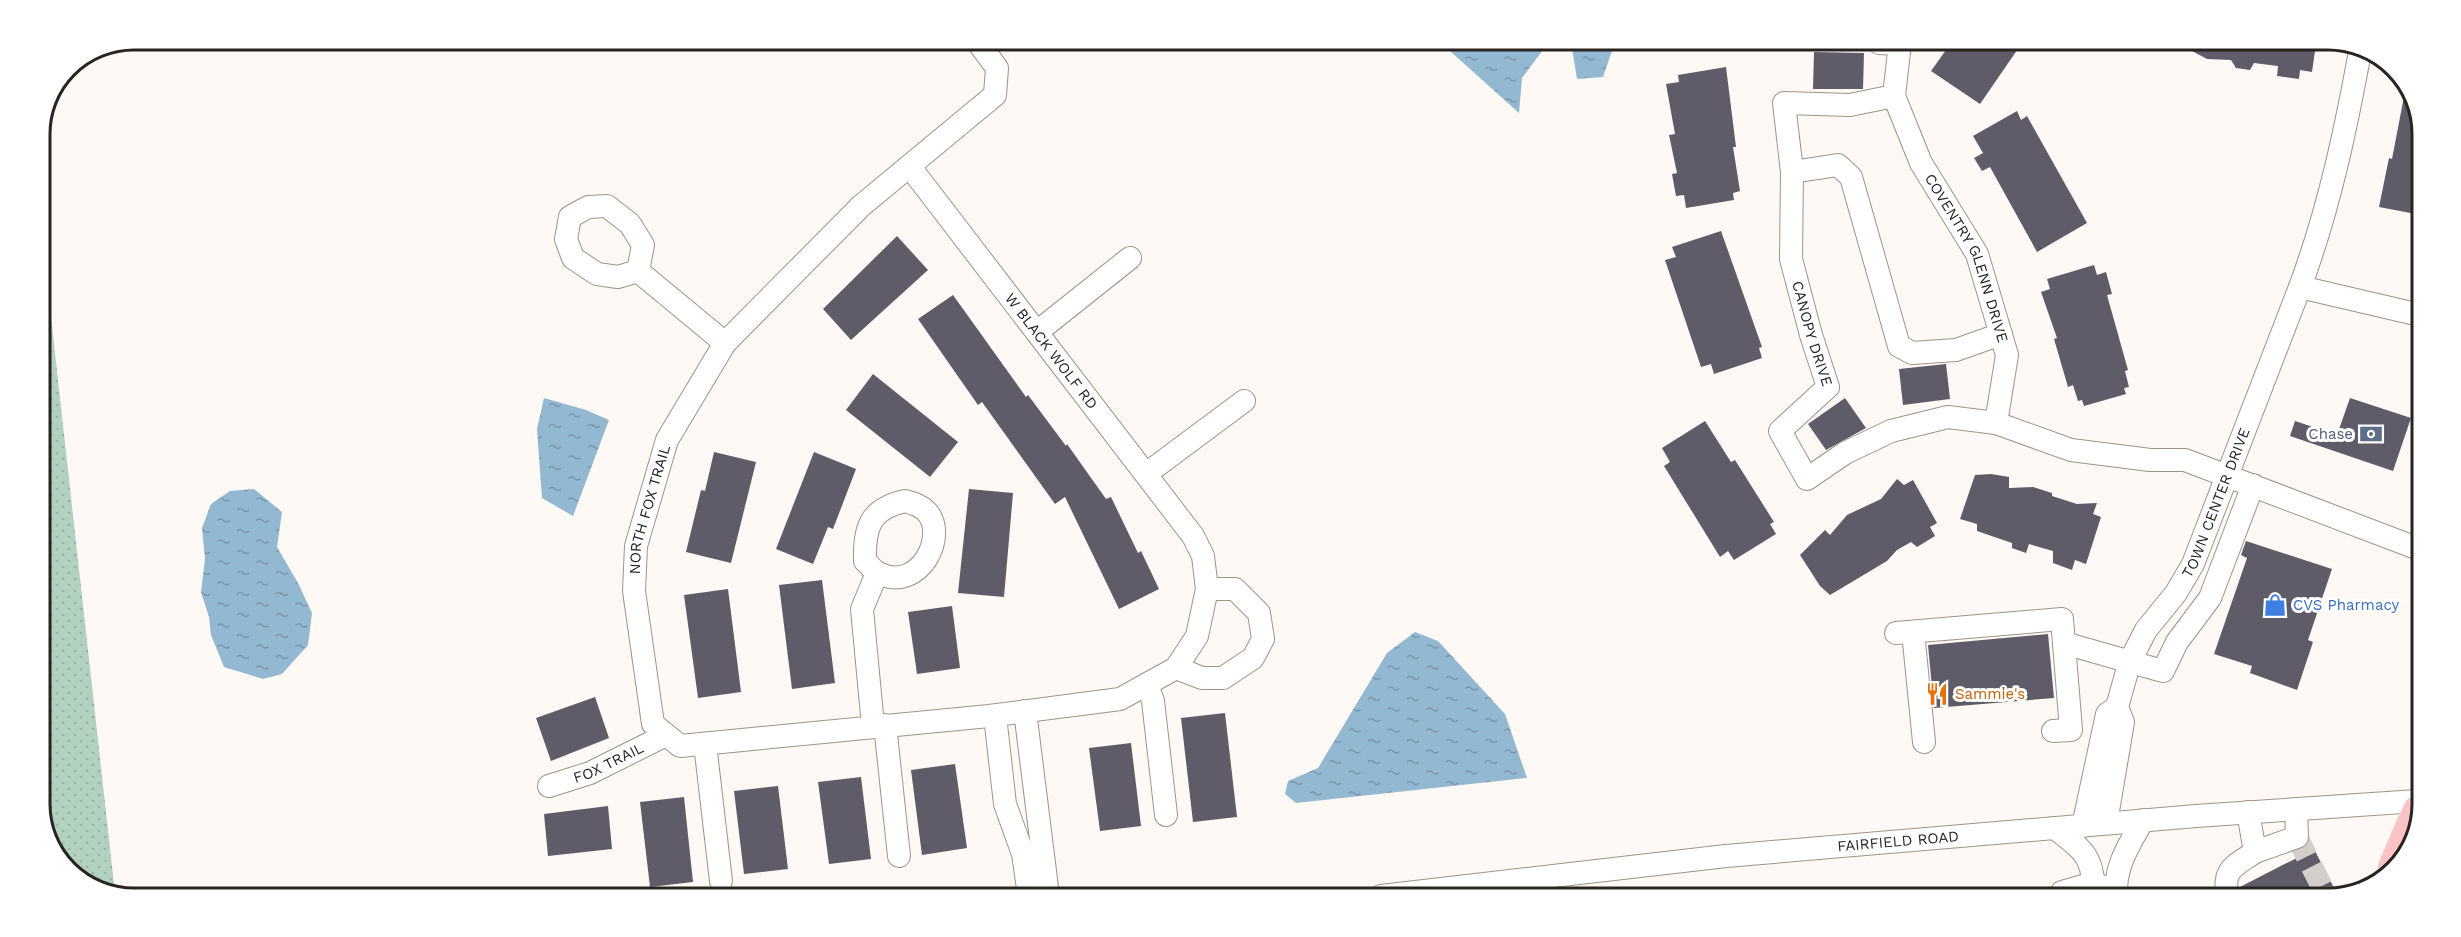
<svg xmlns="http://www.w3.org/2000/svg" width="2461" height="937" viewBox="0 0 2461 937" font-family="'Work Sans',sans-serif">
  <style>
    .grass { fill: url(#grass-dots) }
    .water { fill: url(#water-ripples) }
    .building { fill: #605b68 }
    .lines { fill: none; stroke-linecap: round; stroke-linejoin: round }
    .minor-tunnel { stroke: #d3ceca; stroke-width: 22; stroke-dasharray: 22 11; stroke-linecap: butt }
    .minor-casing { stroke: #9e9488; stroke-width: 24 }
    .major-casing { stroke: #d8d8d7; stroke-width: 30 }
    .minor { stroke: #fff; stroke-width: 22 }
    .major { stroke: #fdc2c5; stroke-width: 28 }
    .labels { text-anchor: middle; stroke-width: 6; stroke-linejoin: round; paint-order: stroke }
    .street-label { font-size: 15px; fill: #282420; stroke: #fff }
    .service-label { font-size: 15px; fill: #4e5e75; stroke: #fff; text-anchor: end }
    .shop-label { font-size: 15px; fill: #366cbe; stroke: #fff; text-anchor: start }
    .food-label { font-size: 15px; fill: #c56008; stroke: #fff; text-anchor: start }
    .rim { fill: none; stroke: #282420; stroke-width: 3 }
  </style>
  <defs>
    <pattern id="grass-dots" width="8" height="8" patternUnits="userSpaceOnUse" patternTransform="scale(1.5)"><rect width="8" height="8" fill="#b2d2bf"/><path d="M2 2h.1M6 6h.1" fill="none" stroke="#99b4a4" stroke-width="1.8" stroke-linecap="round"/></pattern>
    <pattern id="water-ripples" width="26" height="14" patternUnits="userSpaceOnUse" patternTransform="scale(1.5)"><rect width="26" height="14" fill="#93b8d2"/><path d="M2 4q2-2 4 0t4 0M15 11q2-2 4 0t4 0" fill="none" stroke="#7895aa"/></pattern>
  </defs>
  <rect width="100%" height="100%" fill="#fef9f4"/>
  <path class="grass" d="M39,209l76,684h-12l-44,-32 -20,-51z"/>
  <path class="water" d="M1440,42h71l27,4 11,-4 -27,36 -3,35z
    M1574,42h41l-12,35 -26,2 -5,-31z
    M544,398l42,12 23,10 -36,96 -31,-18 -5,-69z
    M254,489l28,23 -5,35 21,36 14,30 -4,32 -26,29 -19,5 -39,-12 -13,-32 -2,-18 -8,-25 4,-33 -3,-31 9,-24 19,-13z
    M1415,632l23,9 67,73 22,64 -231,25 -11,-9 3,-13 30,-13 69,-115z"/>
  <path class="building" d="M1951,43h71l-42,61 -49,-33z
    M2179,44h137l-4,28 -12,-2 -1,9 -22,-3 1,-10 -24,-3 -4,7 -14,-2 -5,-8 -24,-1z
    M1814,52l50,1 -1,36h-50z
    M1726,67l10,80h-3l7,44 -7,2 1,7 -48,8 -2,-13 -8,1 -4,-22 5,-1 -8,-38 6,-1 -9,-50 13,-2 -1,-7z
    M2406,86l16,41 -1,88 -42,-8 10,-49 3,1z
    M2017,111l4,9 6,-4 60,107 -50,29 -47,-85 -8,4 -8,-13 9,-5 -10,-17z
    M1721,231l41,116 -3,1 3,10 -48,16 -3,-10 -10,3 -36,-107 11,-3 -4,-10z
    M897,236l31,34 -77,70 -28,-31z
    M2094,265l3,10 9,-3 6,22 -5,1 21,75 -3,1 4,16 -5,1 2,6 -42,12 -2,-6 -4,1 -5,-16 -5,2 -14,-48 3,-1 -16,-46 9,-3 -3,-10z
    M953,295l73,102 2,-2 38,51 1,-2 39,55 5,-2 27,56 3,-2 18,38 -40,20 -54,-112 -10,7 -73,-102 -4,3 -60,-86z
    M1946,364l4,35 -47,6 -4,-36z
    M873,374l85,68 -28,35 -84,-67z
    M1845,398l21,30 -40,22 -18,-26z
    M2350,398l61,20 -18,53 -103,-35 5,-15 42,14z
    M1705,421l26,41 4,-2 39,62 -4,2 6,10 -42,26 -6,-9 -8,6 -56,-91 6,-4 -8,-14z
    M714,452l42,10 -25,101 -45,-11 15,-62 4,1z
    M814,452l42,17 -23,60 -5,-2 -15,37 -37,-15z
    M1991,474l18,3v11l24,-1 19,6v3l25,8 20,-1 -4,11 8,3 -15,47 -11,-4 -3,10 -19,-7v-12l-24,-7 -3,9 -14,-5v-5l-35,-12v-7l-17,-5 15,-44z
    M1897,479l7,6 9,-5 24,43 -7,4 5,9 -18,11 -6,-5 -14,8 -10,11 -57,34 -10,-9 -20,-31 25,-25 5,5 17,-20 34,-16z
    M969,489l44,4 -9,104 -46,-4z
    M2246,541l86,28 -24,71 5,2 -16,48 -47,-17 2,-7 -38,-12 33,-96 -6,-3z
    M822,580l13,103 -43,6 -13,-104z
    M728,589l13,103 -43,6 -14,-103z
    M952,606l8,62 -43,6 -9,-62z
    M2048,634l6,64 -120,10 -6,-63z
    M595,697l14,41 -58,23 -15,-43z
    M1225,713l12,104 -44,5 -12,-104z
    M1131,743l10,83 -41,5 -11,-83z
    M955,764l12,84 -45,7 -11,-85z
    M861,777l10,82 -42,5 -11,-82z
    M778,786l10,83 -44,5 -10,-83z
    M684,797l9,85 -43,5 -10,-85z
    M608,806l4,43 -64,7 -4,-42z
    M2314,849l19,37 -13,1 -6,11h-74v-11z"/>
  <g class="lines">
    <path class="minor-tunnel" d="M2297,837l30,60"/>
    <g class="minor-casing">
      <g id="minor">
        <path d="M1879,43l21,1"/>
        <path id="s1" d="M1900,43l-6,53 27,67 56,91 30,101 -11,68 75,27 79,10h35l234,89"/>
        <path id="s2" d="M1894,96l-44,9 -66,-2 8,69 -1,87 20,76 17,52 -48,44 27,48 38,-26 46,-22 57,-14 48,6"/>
        <path id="s3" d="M910,167l283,369 10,20 4,33 -10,47 -21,32 -56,31 -131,17 -309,30 -27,-22 -19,-133 2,-45 31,-106 58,-97 136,-137 134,-111 2,-27 -20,-27"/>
        <path d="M1792,172l46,-7 13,12 48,169 13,7 44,-3 45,-16"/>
        <path d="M607,206l23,18 13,21 -5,26 -20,6 -21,-3 -24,-16 -7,-19 4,-22 18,-10z"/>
        <path d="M638,271l87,72"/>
        <path d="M2300,287l120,28"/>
        <path d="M1037,332l93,-74"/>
        <path d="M1146,474l98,-73"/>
        <path d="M905,501c7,2 15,4 21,10 23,23 -6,83 -48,62 -5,-2 -9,-9 -13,-12 -1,-34 5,-52 40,-60z"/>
        <path d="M1913,632l11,110"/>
        <path d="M1896,633l166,-14 9,111 -18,1"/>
        <path d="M2064,643l95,27"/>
        <path d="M1176,668l26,10h21l30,-20 10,-19 -4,-26 -24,-24h-28"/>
        <path d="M2163,671l14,-29 33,-44 43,-113"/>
        <path d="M1147,684l6,17 13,114"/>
        <path d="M1025,711l23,184"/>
        <path d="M995,716l10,88 18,50 6,41"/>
        <path d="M885,725l14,131"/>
        <path d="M873,726l-11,-117 15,-36"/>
        <path d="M705,744l16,137"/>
        <path id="s4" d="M549,786l41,-13 76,-38"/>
        <path id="s5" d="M2106,823l17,-101 -6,-15 13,-46 16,-31 30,-37 17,-29 107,-277c29,-78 46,-158 61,-241"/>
        <path d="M2083,826l24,-112 10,-7"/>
        <path d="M2055,828c22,18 37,25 38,55"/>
        <path d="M2255,852l42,-15 -1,-28"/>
        <path id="s6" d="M1381,896l345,-40 470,-40 221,-15"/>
        <path d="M2060,897l2,-5 31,-9 14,5"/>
        <path d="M2117,898c-5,-28 13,-55 26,-78"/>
        <path d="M2227,898c-4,-30 6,-31 28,-46l-7,-40"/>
        <path d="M2327,898h2"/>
      </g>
    </g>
    <g class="major-casing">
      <path id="major" d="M2393,867l24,-57"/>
    </g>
    <use href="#minor" class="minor"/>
    <use href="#major" class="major"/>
  </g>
  <defs>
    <g id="bank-bare" transform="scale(1.8)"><path d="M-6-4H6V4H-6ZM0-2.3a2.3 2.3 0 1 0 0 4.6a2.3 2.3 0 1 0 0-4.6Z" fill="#5c6f8a" stroke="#fff" stroke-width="2.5" paint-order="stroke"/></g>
    <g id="shop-bare" transform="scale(1.8)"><path d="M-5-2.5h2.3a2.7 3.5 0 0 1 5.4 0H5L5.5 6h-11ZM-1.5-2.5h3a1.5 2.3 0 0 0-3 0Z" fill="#3f7fe0" stroke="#fff" stroke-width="2.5" paint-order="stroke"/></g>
    <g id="restaurant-bare" transform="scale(1.8)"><path d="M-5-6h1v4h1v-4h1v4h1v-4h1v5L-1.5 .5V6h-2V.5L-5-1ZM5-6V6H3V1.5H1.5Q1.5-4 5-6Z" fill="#e8710a" stroke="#fff" stroke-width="2.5" paint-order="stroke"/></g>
  </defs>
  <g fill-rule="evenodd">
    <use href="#bank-bare" x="2371" y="434"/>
    <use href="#shop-bare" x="2275" y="605"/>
    <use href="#restaurant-bare" x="1937" y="694"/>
  </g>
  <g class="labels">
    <g class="street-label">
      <text dy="5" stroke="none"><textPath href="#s1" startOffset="232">COVENTRY GLENN DRIVE</textPath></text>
      <text dy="5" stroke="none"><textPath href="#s2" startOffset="345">CANOPY DRIVE</textPath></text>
      <text dy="5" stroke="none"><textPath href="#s3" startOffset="232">W BLACK WOLF RD</textPath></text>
      <text dy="5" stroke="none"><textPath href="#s5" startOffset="348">TOWN CENTER DRIVE</textPath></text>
      <text dy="5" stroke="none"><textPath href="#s3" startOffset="1366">NORTH FOX TRAIL</textPath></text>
      <text dy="5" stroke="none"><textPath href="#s4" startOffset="64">FOX TRAIL</textPath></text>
      <text dy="5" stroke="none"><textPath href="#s6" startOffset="520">FAIRFIELD ROAD</textPath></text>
    </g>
    <g class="service-label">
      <text x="2353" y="439">Chase</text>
    </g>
    <g class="shop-label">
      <text x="2293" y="610">CVS Pharmacy</text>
    </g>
    <g class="food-label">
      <text x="1955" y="699">Sammie's</text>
    </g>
  </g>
  <path d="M0 0H2461V937H0ZM134 50H2328A84 84 0 0 1 2412 134V804A84 84 0 0 1 2328 888H134A84 84 0 0 1 50 804V134A84 84 0 0 1 134 50Z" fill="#fff" fill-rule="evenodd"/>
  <path class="rim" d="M134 50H2328A84 84 0 0 1 2412 134V804A84 84 0 0 1 2328 888H134A84 84 0 0 1 50 804V134A84 84 0 0 1 134 50Z"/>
</svg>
